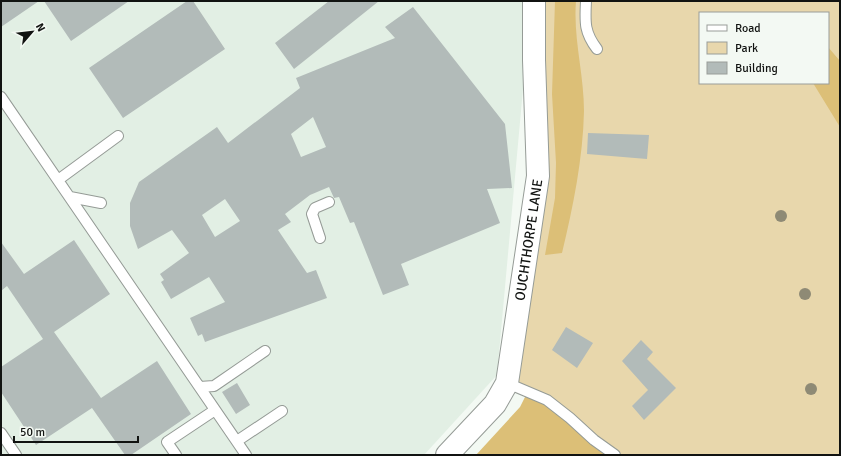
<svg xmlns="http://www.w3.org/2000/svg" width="841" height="456" viewBox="0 0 841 456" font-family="Signika,sans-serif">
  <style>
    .built { fill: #e2efe4 }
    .green { fill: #e8d7ac; fill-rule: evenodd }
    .forest { fill: #dcbf77 }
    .building { fill: #b2bbb9; fill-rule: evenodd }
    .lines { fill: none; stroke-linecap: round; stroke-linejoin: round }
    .service-casing { stroke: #959b96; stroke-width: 12 }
    .tertiary-casing { stroke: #959b96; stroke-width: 24 }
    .service { stroke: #fff; stroke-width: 10 }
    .tertiary { stroke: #fff; stroke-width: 22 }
    .tree { fill: #8e8a75 }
    .labels { text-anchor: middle; stroke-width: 4; stroke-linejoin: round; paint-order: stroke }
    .street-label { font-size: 14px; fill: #111311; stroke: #f3f9f3 }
  </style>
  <rect width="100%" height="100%" fill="#f3f9f3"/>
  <path class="built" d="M1,1h530l-34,374 -73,80h-423z"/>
  <path class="green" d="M534,1h306v454h-225l-108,-72 18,-117zM700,13h128v70h-128z"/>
  <path class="forest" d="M555,1h21c-3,37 8,73 8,110 -1,47 -11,96 -22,142l-17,2 10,-57 1,-35 -4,-69z
    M828,47l12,14v66l-27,-44h15z
    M527,393l20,7 68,55h-139l44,-48z"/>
  <path class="building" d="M1,1h38l-38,26z
    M44,1h85l-58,40z
    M187,1h6l32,48 -102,69 -34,-50z
    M329,1h50l-85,68 -19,-26z
    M413,7l92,117 7,64 -25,1 13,34 -99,41 8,21 -26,10 -29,-73 -4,1 -11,-26 -5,1 -5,-11 -19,8 -25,19 6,8 -13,8 29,43 9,-3 11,28 -122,44 -3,-8 -4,2 -8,-18 35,-16 -16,-25 -38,22 -10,-17 3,-2 -4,-6 29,-21 -17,-23 -34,19 -8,-23v-23l9,-21 78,-55 11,16 72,-55 -4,-10 99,-40 -10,-11zM313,117l13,30 -25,10 -10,-23zM225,199l15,22 -25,16 -13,-22z
    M588,133l61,2 -2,24 -60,-5z
    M74,240l36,54 -56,38 47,66 56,-37 34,53 -60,41h-6l-33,-47 -56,37 -35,-53v-25l42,-28 -36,-53 -6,5v-49l23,32z
    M566,327l27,16 -16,25 -25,-18z
    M641,340l12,12 -6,7 29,29 -32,32 -12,-14 16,-16 -26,-29z
    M237,383l13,22 -14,9 -14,-22z"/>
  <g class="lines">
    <g class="service-casing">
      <path id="service" d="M586,1c-1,21 -2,31 11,48
        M1,97l245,358
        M58,180l60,-44
        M70,197l31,6
        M320,238l-8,-24 3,-6 14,-6
        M507,383l40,17 23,18 24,22 21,15
        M200,387l14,-1 51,-35
        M1,433l15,22
        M237,441l45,-30
        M176,455l-9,-13 48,-32"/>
    </g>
    <g class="tertiary-casing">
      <g id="tertiary">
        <path id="s1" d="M447,455l48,-51 12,-21 31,-207 -4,-116v-59"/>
      </g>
    </g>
    <use href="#service" class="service"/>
    <use href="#tertiary" class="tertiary"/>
  </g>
  <g class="tree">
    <circle cx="781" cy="216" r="6"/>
    <circle cx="805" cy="294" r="6"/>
    <circle cx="811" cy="389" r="6"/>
  </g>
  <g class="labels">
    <g class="street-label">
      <text dy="5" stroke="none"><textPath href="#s1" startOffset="239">OUCHTHORPE LANE</textPath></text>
    </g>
  </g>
  <rect width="841" height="456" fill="none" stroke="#111311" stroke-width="4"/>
  <rect x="699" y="12" width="130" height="72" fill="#f3f9f3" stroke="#999d99"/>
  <rect x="707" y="25" width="20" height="6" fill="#ffffff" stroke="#999d99"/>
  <text x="735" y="32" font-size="12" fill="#111311">Road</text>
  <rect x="707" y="42" width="20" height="12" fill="#e8d7ac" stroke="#999d99"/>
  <text x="735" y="52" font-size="12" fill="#111311">Park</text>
  <rect x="707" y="62" width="20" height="12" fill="#b2bbb9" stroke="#999d99"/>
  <text x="735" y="72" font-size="12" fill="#111311">Building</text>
  <g transform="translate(32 32) rotate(62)" stroke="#f3f9f3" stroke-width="3" paint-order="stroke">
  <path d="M0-3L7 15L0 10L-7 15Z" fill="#111311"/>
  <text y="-6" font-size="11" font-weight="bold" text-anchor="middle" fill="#111311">N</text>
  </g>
  <path d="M14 436v6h124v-6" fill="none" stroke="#111311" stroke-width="2"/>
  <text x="20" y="436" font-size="12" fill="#111311" stroke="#f3f9f3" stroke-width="3" paint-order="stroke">50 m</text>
</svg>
